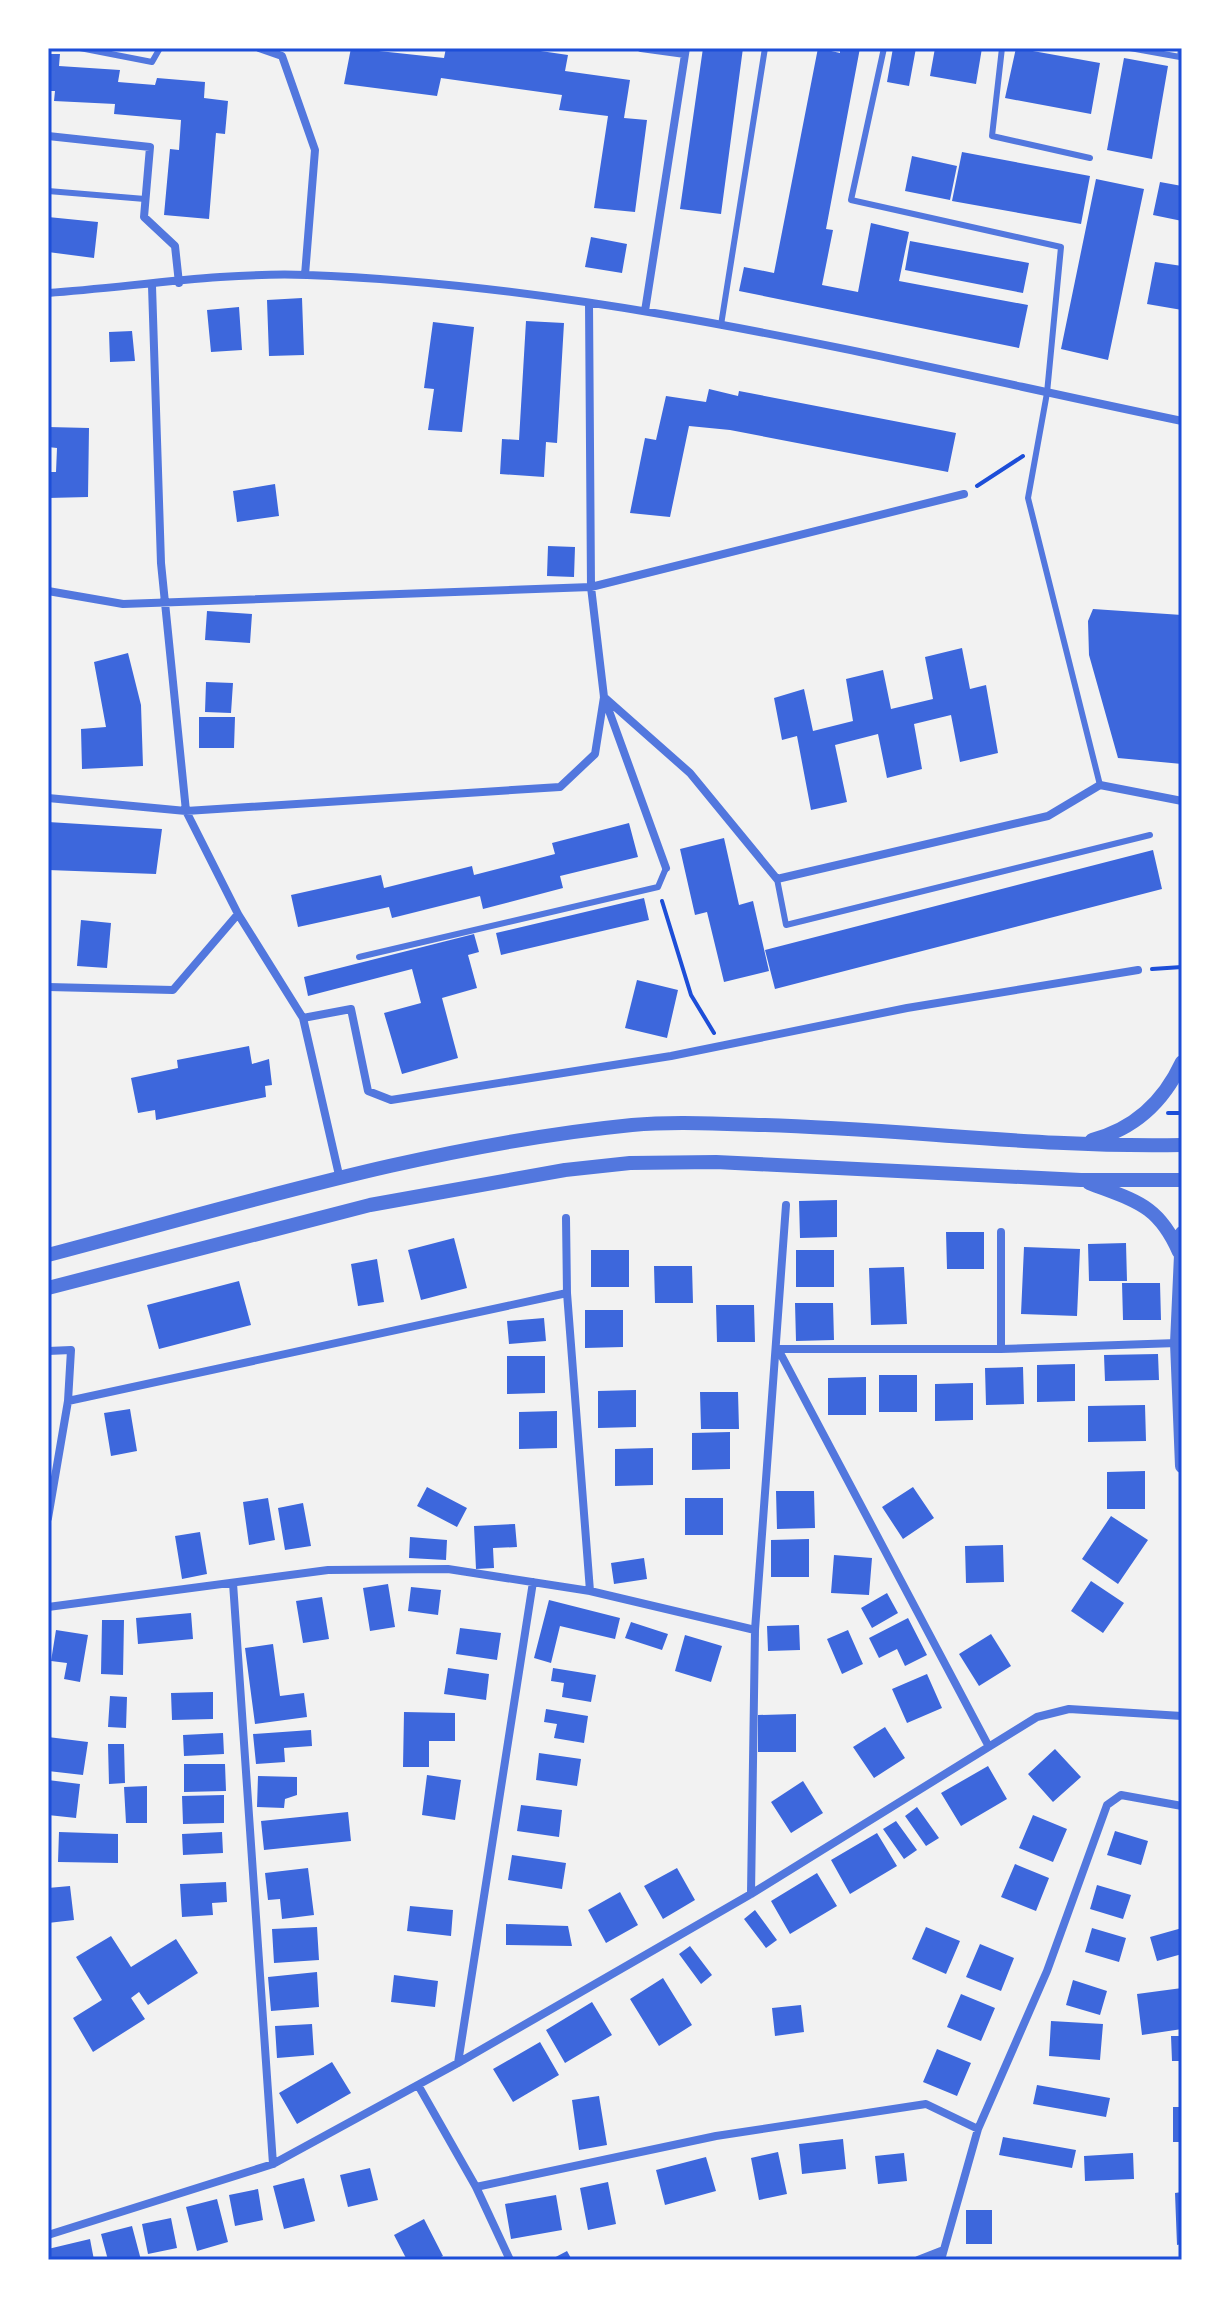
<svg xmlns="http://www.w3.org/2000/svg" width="1230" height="2308" viewBox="0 0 1230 2308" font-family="'Playfair Display',serif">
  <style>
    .building { fill: #3d67dc }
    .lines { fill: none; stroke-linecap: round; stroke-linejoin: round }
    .path { stroke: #1d4ed8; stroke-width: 4 }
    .service { stroke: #5277de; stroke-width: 6 }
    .minor { stroke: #5277de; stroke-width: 8 }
    .tertiary { stroke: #5277de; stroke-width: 14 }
    .neatline { fill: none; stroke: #1d4ed8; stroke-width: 3 }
  </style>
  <rect width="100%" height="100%" fill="#f2f2f2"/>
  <path class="building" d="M351,48l93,10 2,-10h74l48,7 -3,16 65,9 -6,38 23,2 -12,92 -41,-4 14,-92 -49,-6 3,-15 -121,-17 -4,18 -93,-12z
    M703,48h40l-22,166 -41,-5z
    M818,48l22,5v-5h20l-34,181 7,1 -11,55 36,7 13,-69 38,9 -10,49 129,24 -9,43 -280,-57 5,-24 30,6z
    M893,48h23l-7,38 -22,-4z
    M935,48h47l-6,36 -46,-8z
    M1016,48l84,15 -9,51 -86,-16z
    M48,54h12l-1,12 61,4 -2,12 37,3 2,-7 48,4 -1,16 24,3 -3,33 -9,-1 -7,86 -45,-4 6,-66 9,1 2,-30 -67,-6 1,-10 -61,-3 1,-10h-7z
    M1124,58l44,8 -16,93 -45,-9z
    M962,152l128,24 -9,48 -129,-23z
    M912,156l45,10 -7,34 -45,-9z
    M1096,179l48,10 -36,171 -47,-11z
    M1160,182l22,4v35l-29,-6z
    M48,217l50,5 -4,36 -46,-6z
    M591,237l36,7 -5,29 -37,-6z
    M910,241l119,22 -6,30 -118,-23z
    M1155,262l27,4v44l-35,-6z
    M302,298l2,57 -35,1 -2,-56z
    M239,307l3,43 -31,2 -4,-42z
    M526,321l38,2 -7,120 -11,-1 -2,35 -44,-3 2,-35 17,1z
    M433,322l41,5 -12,105 -34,-2 6,-41 -10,-1z
    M132,331l3,30 -25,1 -1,-30z
    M709,389l29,7 1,-5 217,42 -8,39 -218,-42 -41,-4 -19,91 -40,-4 15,-75 11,2 10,-44 40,6z
    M48,427l41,1 -1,69 -40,1v-26h8l1,-24 -9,-1z
    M275,484l4,32 -42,6 -4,-31z
    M548,546l27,1 -1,30 -27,-1z
    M1093,609l89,6v149l-64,-6 -29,-103 -1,-34z
    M207,611l45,3 -2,29 -45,-3z
    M962,648l8,41 16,-4 12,68 -38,9 -9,-47 -37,9 8,45 -35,9 -9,-44 -43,11 12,57 -36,8 -14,-74 -15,4 -8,-42 30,-9 9,42 40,-10 -7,-42 37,-9 8,39 42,-10 -8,-42z
    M128,653l13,52 2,61 -61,3 -1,-40 25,-2 -12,-65z
    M206,682l27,1 -2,30 -26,-1z
    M199,717h36l-1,31h-35z
    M48,822l114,7 -6,45 -108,-4z
    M629,823l9,34 -78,19 3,12 -80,21 -3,-13 -88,22 -3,-11 -91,20 -7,-32 90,-20 3,13 88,-22 2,9 81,-21 -3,-11z
    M724,838l15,67 14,-4 16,70 -45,11 -17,-70 -12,3 -15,-66z
    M1153,850l9,39 -387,100 -10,-39z
    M644,898l5,22 -148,35 -5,-22z
    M81,920l30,3 -4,45 -30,-2z
    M474,934l5,18 -11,3 9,33 -35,10 16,60 -56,16 -18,-61 37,-10 -9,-34 -104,27 -4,-19z
    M637,980l41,10 -11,48 -42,-10z
    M249,1046l3,18 17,-5 3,26 -7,1 1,11 -110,23 -1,-10 -17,3 -7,-35 47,-10 -1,-8z
    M837,1200v37l-37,1 -1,-37z
    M946,1232h38v37h-37z
    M454,1238l13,50 -46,12 -13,-50z
    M1126,1243l1,38h-38l-1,-37z
    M1024,1247l56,2 -3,67 -56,-2z
    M591,1250h38v37h-38z
    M796,1250h38v37h-38z
    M377,1259l7,43 -26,4 -7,-42z
    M654,1266h38l1,37h-38z
    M904,1267l3,57 -36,1 -2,-57z
    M239,1281l12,44 -92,24 -12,-44z
    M1122,1283h38l1,37h-38z
    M795,1303h38l1,37 -38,1z
    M716,1305h38l1,37h-38z
    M585,1310h38v37l-38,1z
    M544,1318l2,23 -37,3 -2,-23z
    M1158,1354l1,26 -54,1 -1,-26z
    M507,1356h38v37l-38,1z
    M1075,1364v37l-38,1v-37z
    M1023,1367l1,37 -38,1 -1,-37z
    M879,1375h38v37h-38z
    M866,1377v38h-38v-37z
    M973,1383v37l-38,1v-37z
    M636,1390v37l-38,1v-37z
    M700,1392h38l1,37h-38z
    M1145,1405l1,36 -58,1v-36z
    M130,1409l7,42 -26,5 -7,-43z
    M557,1411v37l-38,1v-37z
    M730,1432v37l-38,1v-37z
    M653,1448v37l-38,1v-37z
    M1145,1471v38h-38v-37z
    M427,1487l40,21 -10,19 -40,-21z
    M913,1487l21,31 -31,21 -21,-32z
    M776,1491h38l1,37 -38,1z
    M268,1498l7,42 -26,5 -6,-43z
    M685,1498h38v37h-38z
    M303,1503l8,43 -26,4 -7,-42z
    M1111,1516l37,24 -30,44 -36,-25z
    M515,1524l2,23 -24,1 1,20 -18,1 -2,-43z
    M200,1532l7,42 -25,5 -7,-43z
    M410,1537l37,3 -1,20 -37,-2z
    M809,1539v38h-38v-37z
    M1003,1545l1,37 -38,1 -1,-37z
    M834,1555l38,3 -3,37 -38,-2z
    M644,1558l3,21 -33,5 -3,-21z
    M1091,1581l33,22 -21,30 -32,-22z
    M388,1584l7,43 -25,4 -7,-43z
    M411,1587l30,3 -3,25 -30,-4z
    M887,1593l11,20 -26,15 -11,-20z
    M322,1597l7,42 -26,4 -7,-42z
    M549,1600l71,18 -5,21 -55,-13 -9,37 -17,-5z
    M191,1613l2,26 -55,5 -2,-26z
    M908,1618l19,37 -22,11 -8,-17 -18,9 -10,-20z
    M102,1620h22l-1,55 -22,-1z
    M631,1622l37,12 -6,16 -37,-12z
    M799,1625l1,25 -32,1 -1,-25z
    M460,1628l41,5 -4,27 -41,-6z
    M56,1630l32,5 -8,47 -16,-3 3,-16 -16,-2z
    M848,1630l15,34 -21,10 -15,-35z
    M991,1634l20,32 -32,20 -20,-32z
    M685,1635l37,11 -11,36 -36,-11z
    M273,1644l7,52 24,-3 3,24 -52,7 -10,-76z
    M448,1668l41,6 -3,26 -42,-6z
    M553,1668l43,7 -5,27 -29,-5 2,-14 -13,-2z
    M927,1674l15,34 -35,15 -15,-34z
    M213,1692v27l-41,1 -1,-27z
    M110,1696l17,1 -1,31 -18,-1z
    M546,1709l42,7 -4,27 -30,-5 3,-14 -13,-2z
    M404,1712l51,1v28h-26v26h-26z
    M796,1714v38h-38v-37z
    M885,1727l20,31 -31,20 -21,-31z
    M311,1730l1,16 -28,2 1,14 -29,2 -3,-30z
    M223,1733l1,21 -40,2 -1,-21z
    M48,1737l40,5 -5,33 -35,-4z
    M108,1744h16l1,39 -16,1z
    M1055,1749l26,28 -28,25 -25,-28z
    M539,1753l42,6 -4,27 -41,-6z
    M184,1764h41l1,27 -42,1z
    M988,1766l19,33 -46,27 -20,-33z
    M427,1775l34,5 -6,40 -33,-5z
    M258,1776l39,1v18l-12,4 -1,9 -27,-1z
    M48,1780l32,4 -4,34 -28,-3z
    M803,1781l20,32 -32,20 -20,-31z
    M147,1786v37h-21l-2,-36z
    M224,1795v28l-41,1 -1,-28z
    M521,1805l41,5 -3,27 -42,-6z
    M917,1807l22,31 -13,8 -21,-30z
    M348,1812l3,29 -87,9 -3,-29z
    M1033,1815l34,14 -14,33 -34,-14z
    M896,1821l21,29 -13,9 -21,-30z
    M1115,1831l33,10 -7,24 -34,-10z
    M59,1832l59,2v29l-60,-1z
    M222,1832l1,21 -40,2 -1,-21z
    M877,1833l20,33 -47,28 -19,-34z
    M512,1855l54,8 -4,26 -54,-9z
    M1015,1864l34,14 -13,33 -35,-14z
    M308,1868l6,47 -32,4 -2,-20 -12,1 -3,-27z
    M677,1868l18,32 -32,19 -19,-33z
    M817,1873l20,33 -47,28 -19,-33z
    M226,1882l1,20 -15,1 1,12 -31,2 -2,-33z
    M1097,1885l34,10 -8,24 -33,-10z
    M70,1886l4,34 -26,3v-35z
    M620,1892l18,33 -32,18 -18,-33z
    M410,1906l43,4 -2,26 -44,-5z
    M755,1910l22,30 -11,8 -22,-29z
    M506,1924l62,2 4,20 -66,-1z
    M317,1927l2,33 -45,3 -2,-34z
    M926,1927l34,14 -14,33 -34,-15z
    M1092,1928l34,10 -7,24 -34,-10z
    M1182,1928v26l-25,7 -7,-24z
    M111,1936l20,31 45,-28 22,34 -50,32 -9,-13 -8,6 14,21 -52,33 -20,-34 29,-18 -26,-43z
    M980,1944l34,14 -13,33 -35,-14z
    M690,1946l22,29 -11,9 -22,-30z
    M317,1972l2,35 -48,4 -3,-34z
    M394,1975l44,6 -3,26 -44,-5z
    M663,1978l29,47 -33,21 -29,-47z
    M1073,1980l34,11 -7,24 -34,-10z
    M1182,1988v41l-40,6 -5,-41z
    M961,1994l34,14 -14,33 -34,-14z
    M592,2002l20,33 -47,28 -19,-33z
    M801,2005l3,27 -29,4 -3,-28z
    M1051,2021l52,3 -3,36 -51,-4z
    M312,2024l2,31 -37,3 -2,-32z
    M1171,2036h11v25h-10z
    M540,2042l19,33 -46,27 -20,-33z
    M937,2049l34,14 -14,33 -34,-14z
    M332,2062l19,31 -54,31 -18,-31z
    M1037,2085l73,13 -4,19 -73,-13z
    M599,2096l8,49 -28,5 -7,-50z
    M1173,2107h9v35h-9z
    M1003,2137l73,13 -4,18 -73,-13z
    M843,2139l3,30 -44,5 -3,-30z
    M778,2152l9,42 -28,6 -8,-42z
    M904,2153l3,28 -29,3 -3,-28z
    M1133,2153l1,26 -49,2 -1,-25z
    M706,2157l10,34 -51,14 -9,-35z
    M370,2168l8,32 -30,7 -8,-32z
    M304,2178l11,43 -31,8 -11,-43z
    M608,2182l8,42 -28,6 -8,-42z
    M258,2189l5,31 -28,6 -6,-31z
    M1182,2192v52l-5,1 -2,-52z
    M556,2195l6,35 -51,9 -6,-35z
    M217,2199l11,43 -31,9 -11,-44z
    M966,2210h26v34h-26z
    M171,2218l6,30 -29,6 -6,-30z
    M424,2219l19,37 -8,4h-28l-13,-25z
    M132,2226l9,34h-33l-7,-26z
    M90,2239l4,21h-46v-11z
    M567,2251l5,9h-22z"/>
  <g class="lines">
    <path class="path" d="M977,486l46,-30
      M662,901l29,94 23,38
      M1152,969l30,-2
      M1168,1113h14"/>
    <path class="service" d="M80,48l72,14 8,-14
      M884,48l-33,152 210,47 -14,146 -19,105 72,287
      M1002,48l-10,88 98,22
      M1130,48l50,9 1,-9
      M48,191l97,8
      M1182,236v6
      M721,325l44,-277
      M777,879l9,46 364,-90
      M359,957l299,-70 8,-19"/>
    <path class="minor" d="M259,48l23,8 33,94 -10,125
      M641,48l44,6
      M48,136l102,11 -6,70 31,29 4,37
      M152,286l9,277 25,248 52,103 65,104 36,157
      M48,293c85,-6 174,-21 259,-18 296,11 586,86 875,146
      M589,303l2,284 13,110 62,171
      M645,311l41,-263
      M48,591l75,13 468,-17 373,-93
      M604,697l86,76 87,106 271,-63 52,-31 82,16
      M48,798l138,13 374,-24 35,-33 9,-57
      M48,987l125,3 65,-76
      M303,1018l48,-9 17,82 23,9 280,-44 236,-48 231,-38
      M566,1218l1,75 23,298
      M1001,1349v-117
      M48,1351l23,-1 -3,51 -20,117
      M68,1401l499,-108
      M233,1583l40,581
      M48,1607l280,-37 120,-1 142,22 165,39
      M988,1745l-210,-396h223l176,-6
      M751,1894l4,-264 31,-425
      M458,2063l75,-481
      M418,2085l58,102 34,73
      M476,2187l240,-51 210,-32 52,25
      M48,2235l225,-71 185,-101 293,-169 286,-177 32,-8 113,7
      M918,2260l23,-9
      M941,2260l37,-131 69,-158 60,-166 14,-10 61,11"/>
    <path class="tertiary" d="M1092,1140c42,-11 72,-39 90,-78
      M1089,1183c46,18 69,21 90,69
      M1182,1233l-5,110 5,123
      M48,1255c194,-51 383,-110 584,-130 44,-4 89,-1 133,0 139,4 277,23 417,20
      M48,1288l322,-83 195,-35 65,-7 86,-1 365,18h101"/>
  </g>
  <rect width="1230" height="2308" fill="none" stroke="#ffffff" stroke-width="100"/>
  <rect x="50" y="50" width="1130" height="2208" class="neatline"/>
</svg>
